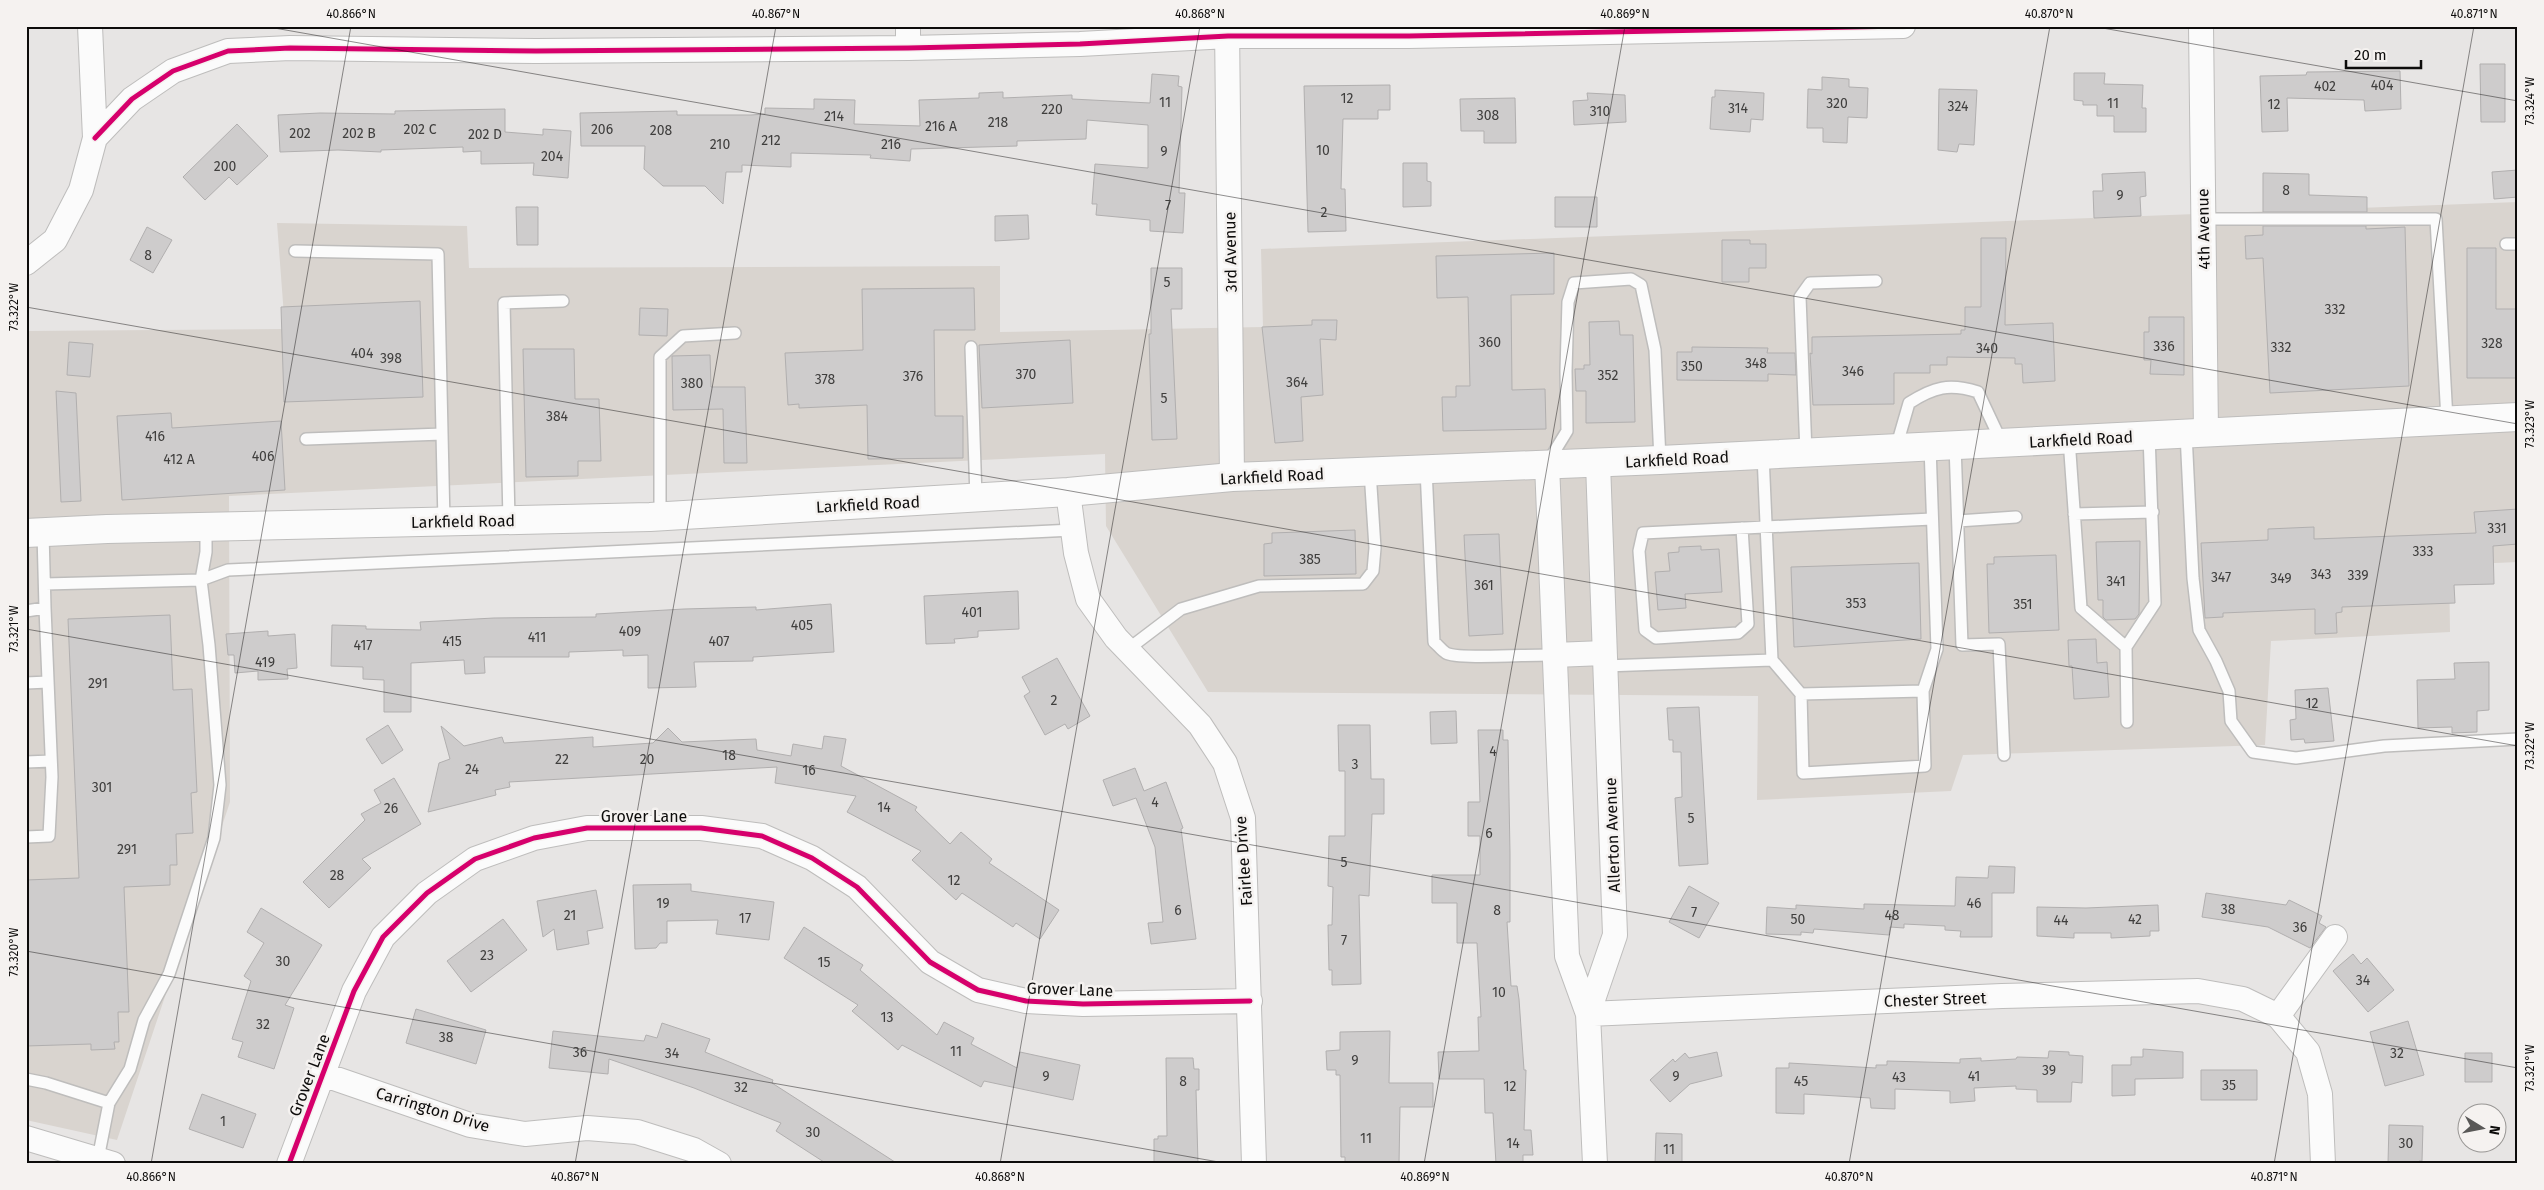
<svg xmlns="http://www.w3.org/2000/svg" width="2544" height="1190" viewBox="0 0 2544 1190" font-family="'Fira Sans',sans-serif">
  <style>
    .built { fill: #d9d4cf }
    .building { fill: #cecccc; stroke: #b1afaf }
    .lines { fill: none; stroke-linecap: round; stroke-linejoin: round }
    .service-casing { stroke: #bebdbc; stroke-width: 14 }
    .minor-casing { stroke: #bebdbc; stroke-width: 26 }
    .secondary-casing { stroke: #bebdbc; stroke-width: 30 }
    .service { stroke: #fbfbfb; stroke-width: 11 }
    .minor { stroke: #fbfbfb; stroke-width: 24 }
    .secondary { stroke: #fbfbfb; stroke-width: 28 }
    .cycleway-casing { stroke: #f5f2f0; stroke-width: 8 }
    .cycleway { stroke: #d6006c; stroke-width: 5 }
    .ticks { fill: none; stroke: #0d0c0b; stroke-width: 1; stroke-opacity: 0.45 }
    .labels { text-anchor: middle; stroke-width: 5; stroke-linejoin: round; paint-order: stroke }
    .number-label { font-size: 14px; fill: #3f3e3d }
    .street-label { font-size: 16px; fill: #0d0c0b; stroke: #f5f2f0 }
    .neatline { fill: none; stroke: #0d0c0b; stroke-width: 2 }
    .ticks-label { font-size: 12px; text-anchor: middle; fill: #0d0c0b }
  </style>
  <rect width="100%" height="100%" fill="#e7e5e4"/>
  <path class="built" d="M2518,202v360l-69,3 1,67 -179,9 -6,104 -302,10 -12,36 -194,9 1,-104 -550,-4 -102,-166 -1,-72 -876,42 1,306 -113,338 -91,-20v-789l259,-2 -8,-106 190,3 2,42 531,-2v66l263,-5 -2,-78z"/>
  <path class="building" d="M2480,64h25v58h-24z
    M2400,71l1,38 -36,2 -1,-11 -77,-2 1,33 -26,1 -2,-56 46,-1 1,-3z
    M2074,73h31l-1,11 39,1 -1,23h4v24h-32v-16h-17v-11h-14v-4l-9,-1z
    M1152,74l27,2 -1,10 4,1 -3,106h6l-2,40 -33,-2v-11l-54,-5 1,-11h-5l3,-40 53,4v-43l-61,-5 -1,19 -69,2v5l-106,3 -1,12 -40,-3 1,-3 -80,-2v14l-49,-2v7h-16l-3,32 -18,-18h-42l-19,-17 1,-23h-64l-1,-33 97,-2v4h74l14,-1v-6l49,1v-10l41,1 -1,24 66,2 -1,-26 60,-2v-5l24,-1v6l69,-3v4l78,4z
    M1822,77l27,2v8l19,1 -1,30 -19,-1 -1,26 -24,-1v-14h-16l1,-39 14,1z
    M1390,85v25h-12v9h-35l-2,70h4l1,42 -38,1 -4,-146z
    M1939,89l38,1 -3,55 -15,-1 -2,8 -19,-2z
    M1715,90l49,3 -1,27 -12,-1 -1,13 -40,-3 2,-32h3z
    M1587,93l38,2 1,27 -52,3 -1,-24 15,-1z
    M1515,98l1,45h-32v-12h-23l-1,-32z
    M505,109v23l38,3v-6l28,2 -3,47 -35,-3 1,-12 -53,1v-13l-18,1v-5l-82,3v2l-43,-2 -58,2 -2,-37 42,-2 75,1v-3z
    M237,124l31,32 -31,29 -8,-8 -24,23 -22,-23z
    M1403,163h24v18l4,1v24l-28,1z
    M2518,170v27l-24,2 -2,-27z
    M2145,172l1,24 -6,1 1,19 -47,2 -1,-27h10l-1,-17z
    M2263,173l46,1v21l58,2v15h-104z
    M1555,197h42v30h-42z
    M516,207h22v38h-21z
    M1028,215l1,24 -34,2v-25z
    M2263,226h103v3l39,-2 4,159 -139,7 -7,-135 -17,1 -1,-23 18,-1z
    M147,227l25,13 -19,33 -23,-13z
    M1981,238h25l-1,87 48,-2 2,58 -32,2 -1,-19h-7v-6l-68,-1v8h-17v8h-36v31l-81,1 -3,-52 2,1v-17l149,-3v-4h4v-23h16z
    M1722,240h28v4h16v24h-17v14h-27z
    M2467,248h29v61h22v69h-51z
    M1554,253v41l-43,1 1,95 33,-1 1,40 -103,2 -1,-34h14v-11h14l-2,-89 -31,1 -1,-42z
    M1151,268h31v41h-11l6,130 -25,1 -3,-106h2z
    M974,288l1,42h-41l1,86h28v42l-95,1 -1,-54 -68,3v-4l-11,1 -3,-52 78,-3 -1,-61z
    M420,301l3,96 -139,5 -3,-95z
    M640,308l28,1 -1,27 -28,-1z
    M2149,317h35v58l-34,-1 1,-14h-7v-28h5z
    M1312,320h25l-1,20 -16,-1 3,56 -22,2 2,44 -28,2 -13,-116 50,-2z
    M1619,321l1,14h13l2,87 -49,1v-32h-10l-1,-22h9v-4h6l-1,-43z
    M1070,340l3,63 -91,5 -3,-63z
    M69,342l24,2 -3,33 -23,-2z
    M1692,347l76,1 -1,5h28l1,22 -28,-1v7l-91,-1v-28h15z
    M523,349h51l1,50h24l2,62h-23v15l-52,1z
    M710,355l1,32h34l2,76h-23l-1,-54 -50,1 -1,-54z
    M56,391l20,2 5,108 -20,1z
    M171,413l1,15 109,-7 4,69 -163,10 -5,-84z
    M2518,509v35l-25,2 1,38 -40,1 1,18 -113,4v5l-6,1 1,20 -22,1v-25l-92,4v4l-18,1 -4,-75 67,-3v-11l46,-2v12l162,-6 -2,-21z
    M1355,530l1,44 -92,2v-32l8,-1v-10z
    M1499,534l4,100 -34,2 -5,-101z
    M2140,541l-1,73 -4,5 -29,1 -3,-3v-17h-5l-2,-58z
    M1701,546v4l18,-1 3,43 -37,2 1,14 -28,2 -3,-38 15,-1 -2,-18 11,-1v-5z
    M2056,555l3,75 -70,3 -2,-69h7v-7z
    M1919,563l2,76 -127,8 -3,-80z
    M1018,591l1,38 -41,2v6l-24,2 1,4 -29,1 -2,-48z
    M831,604l3,48 -81,5v4l-59,1 2,25 -48,1v-33l-25,1v-6l-54,2v5h-85l1,16 -20,1 -1,-14 -53,3v49h-27v-32l-21,-1v-12l-32,-1 1,-41 34,1v3l55,1 -1,-8 74,-4 102,-1v-3l88,-5 72,-2v3z
    M170,615l3,75 19,-1 5,103 -6,1 2,40 -17,1 1,31h-7v20l-46,2 5,125h-11l1,30h-5l1,7 -24,1v-6l-65,2v-166l53,-2 -11,-259z
    M268,631v5l27,-2 2,34 -10,1 1,10 -30,1v-9l-23,2 -1,-18h-6l-2,-21z
    M2096,639l1,24 10,-1 2,35 -35,2 -2,-33h-3l-1,-26z
    M1057,658l33,58 -22,13 -3,-5 -20,11 -21,-39 6,-4 -8,-15z
    M2489,662v48l-12,1v21l-25,1v-6l-34,1 -1,-48 38,-1 -1,-16z
    M2328,688l6,53 -29,2 -1,-4 -13,1 -1,-20 6,-1 -1,-29z
    M1699,707l9,157 -29,2 -4,-68 7,-1 -1,-45h-8v-12h-4l-2,-32z
    M1456,711l1,32 -26,1 -1,-32z
    M388,725l15,25 -21,14 -16,-25z
    M1338,725h32l1,54h13v35h-12l-3,82 -10,-1 2,89 -29,1v-15h-3l-1,-45h4l1,-38 -5,-1 1,-50h16v-65h-6z
    M441,726l23,20 38,-9 2,6 89,-6v10l60,-4 15,-15 14,14 74,-3 1,11 34,6 2,-12 29,5 2,-13 22,3 -5,27 76,41 -2,3 35,34 11,-12 31,27 -3,4 70,47 -19,29 -24,-16 -3,4 -51,-34 -6,7 -44,-40 9,-9 -74,-39 9,-16 -81,-13 2,-16 -268,15 1,5 -15,3 1,5 -68,17 11,-49 11,-4z
    M1478,730h25v10h5l2,114v68h-3l4,64h6l2,13 5,71h2l-2,60h7l2,25h-10v9h-27l-3,-51h-8l-1,-34h-45l-1,-27 41,-1 -1,-34h3l-4,-74h-20v-40h-25v-28h48v-39h-12v-34h12z
    M1135,768l9,23 22,-9 17,46 -2,1 15,110 -45,5 -3,-21 15,-1 -8,-75 -19,-49 -23,8 -10,-26z
    M394,778l27,46 -59,35 9,9 -42,40 -26,-26 62,-62 -4,-6 20,-11 -7,-13z
    M1989,866l26,1 -1,26h-22v44h-32l1,-6 -16,-1v-4l-41,-2v4l-14,-1 -1,8 -75,-6 -1,4 -12,-1v3l-35,-1 1,-27 29,2v-4l68,4v-5l91,2 1,-29 32,1z
    M691,884v7l83,11 -5,38 -53,-6 2,-14 -51,1v22h-7l-4,5 -21,1 -2,-64z
    M1689,886l30,17 -20,35 -30,-16z
    M596,890l7,38 -16,3 2,13 -32,6 -3,-21 -11,8 -6,-36z
    M2206,893l80,12 3,-5 33,16 -3,7 7,4 -16,21 -42,-21 -66,-10z
    M2158,905l1,26h-9v5l-39,2v-5h-37v5l-37,-2v-29l49,1z
    M261,908l61,37 -37,60 9,3 -20,61 -36,-12 5,-15 -11,-3 19,-58 -7,-5 20,-33 -17,-11z
    M503,919l24,31 -56,42 -24,-31z
    M804,927l59,38 -3,5 77,65 7,-13 30,16 -3,6 46,24 3,-16 60,13 -7,35 -89,-19 -3,6 -79,-42 -4,5 -46,-39 6,-6 -74,-47z
    M2353,954l8,10 6,-6 27,32 -26,22 -35,-41z
    M416,1009l70,21 -10,34 -70,-21z
    M2408,1021l16,54 -39,11 -15,-54z
    M662,1023l48,16 -5,13 68,28 -1,3 126,81h-71l-51,-33 5,-8 -87,-35 -85,-29 -1,15 -59,-6 4,-37 91,10 2,-6 11,3z
    M1390,1031l-1,52h44v24h-33l-1,57h-54v-7h-4l-1,-82h-4v-5h-9l-1,-19 14,-1v-18z
    M2143,1049l40,3v26l-48,1v16l-23,1v-31h19v-8h12z
    M2049,1051l20,1v3l14,1 -1,27 -10,-1 -1,20h-34v-12l-21,-1v-3l-42,2 1,13 -25,2v-12l-55,-2v20l-24,-1 -1,-10 -66,-4v20l-28,-1v-45h13v-5l87,5v-3h11v-4l73,2v-4l21,-1v3l35,-2 1,-2 31,1z
    M1717,1052l5,24 -32,8 -20,18 -20,-22 23,-21 2,3 10,-9 4,5z
    M2465,1053h27v29h-27z
    M1166,1058h27l1,11h5v21h-3l2,74h-44v-25h4v-3h9z
    M2201,1070h56v30h-56z
    M202,1094l54,20 -13,34 -54,-19z
    M2389,1125l34,1 -1,35h-3v3l-31,-1z
    M1656,1133l26,1v30h-27z"/>
  <g class="lines">
    <g class="service-casing">
      <path id="service" d="M2203,219h233l11,201
        M2506,244h12
        M295,251l143,3 6,268
        M971,347l5,151
        M2186,433l7,145 6,52 17,31 13,30 2,30 22,31 43,6 88,-12 134,-7
        M306,439l136,-5
        M2069,439l12,169 45,39
        M1955,445l7,200 37,-1 5,111
        M1896,448l13,-45c25,-16 40,-20 69,-11l24,51
        M1806,453l-6,-156 10,-14 66,-2
        M1763,455l9,205 29,34 122,-3
        M1548,462l19,-31 -1,-60 2,-69 6,-19 57,-4 10,6 14,65 5,110
        M1426,469l8,173c4,3 7,8 12,11 12,7 88,1 108,2
        M2074,514l79,-2
        M660,516v-159l23,-21 52,-3
        M509,520l-5,-217 59,-2
        M1958,521l58,-4
        M1742,528l6,96 -10,9 -82,5 -11,-8 -6,-79 4,-18c96,-5 193,-9 289,-14
        M45,584l156,-4 27,-10 845,-40
        M26,611l19,-3 -2,-75
        M1127,650l54,-41 78,-23 104,-2 10,-13 2,-23 -5,-77
        M1605,666l167,-6
        M26,683l22,-1
        M1801,694l2,79 122,-7 -2,-75 14,-42 -7,-203
        M2127,722l-1,-75 29,-44 -6,-168
        M26,762l25,-1
        M26,837l23,-1 3,-59 -7,-169
        M26,1079l20,4 63,20 -11,56
        M109,1103l21,-34 14,-49 25,-46 45,-136 6,-53 -11,-140 -8,-65 5,-28v-25"/>
    </g>
    <g class="minor-casing">
      <path id="minor" d="M908,26v22
        M1227,26l5,451
        M2201,26l5,406
        M95,138l37,-39 41,-28 55,-20 62,-3 246,3 372,-3 172,-4 148,-8h181l494,-10
        M26,263l29,-23 26,-50 14,-52 -5,-112
        M1547,464l20,492 21,58 7,150
        M1068,492l8,61 12,46 28,39 84,87 25,38 18,55 11,346
        M1554,655l50,-2
        M1588,1014l414,-18 196,-5 45,8 35,17 30,36 12,42 3,70
        M1588,1014l27,-79 -17,-472
        M2278,1016l57,-79
        M322,1074l148,51 55,9 62,-6 50,4 57,18 25,14
        M26,1138l87,26
        M289,1164l65,-173 29,-54 44,-44 48,-34 59,-21 53,-10h114l61,8 50,22 45,29 73,75 48,28 48,11 57,3 167,-3"/>
    </g>
    <g class="secondary-casing">
      <path id="secondary" d="M26,533l81,-4 543,-12 418,-25 164,-15 428,-17 858,-43"/>
    </g>
    <use href="#service" class="service"/>
    <use href="#minor" class="minor"/>
    <use href="#secondary" class="secondary"/>
    <g class="cycleway-casing">
      <path id="cycleway" d="M95,138l37,-39 41,-28 55,-20 62,-3 246,3 372,-3 172,-4 148,-8h181l494,-10
        M289,1164l65,-173 29,-54 44,-44 48,-34 59,-21 53,-10h114l61,8 50,22 45,29 73,75 48,28 48,11 57,3 167,-3"/>
    </g>
    <use href="#cycleway" class="cycleway"/>
  </g>
  <path class="ticks" d="M263,26l2255,398M2091,26l427,75M26,307l2492,439M26,629l2492,439M26,951l1204,213M151,1164l200,-1138M575,1164l201,-1138M1000,1164l200,-1138M1424,1164l201,-1138M1849,1164l201,-1138M2274,1164l200,-1138"/>
  <g class="labels">
    <g class="number-label">
      <text x="2382" y="90">404</text>
      <text x="2325" y="91">402</text>
      <text x="1347" y="103">12</text>
      <text x="1165" y="107">11</text>
      <text x="1837" y="108">320</text>
      <text x="2113" y="108">11</text>
      <text x="2274" y="109">12</text>
      <text x="1958" y="111">324</text>
      <text x="1738" y="113">314</text>
      <text x="1052" y="114">220</text>
      <text x="1600" y="116">310</text>
      <text x="1488" y="120">308</text>
      <text x="834" y="121">214</text>
      <text x="998" y="127">218</text>
      <text x="941" y="131">216 A</text>
      <text x="420" y="134">202 C</text>
      <text x="602" y="134">206</text>
      <text x="661" y="135">208</text>
      <text x="300" y="138">202</text>
      <text x="359" y="138">202 B</text>
      <text x="485" y="139">202 D</text>
      <text x="771" y="145">212</text>
      <text x="720" y="149">210</text>
      <text x="891" y="149">216</text>
      <text x="1323" y="155">10</text>
      <text x="1164" y="156">9</text>
      <text x="552" y="161">204</text>
      <text x="225" y="171">200</text>
      <text x="2286" y="195">8</text>
      <text x="2120" y="200">9</text>
      <text x="1168" y="210">7</text>
      <text x="1324" y="217">2</text>
      <text x="148" y="260">8</text>
      <text x="1167" y="287">5</text>
      <text x="2335" y="314">332</text>
      <text x="1490" y="347">360</text>
      <text x="2492" y="348">328</text>
      <text x="2164" y="351">336</text>
      <text x="2281" y="352">332</text>
      <text x="1987" y="353">340</text>
      <text x="362" y="358">404</text>
      <text x="391" y="363">398</text>
      <text x="1756" y="368">348</text>
      <text x="1692" y="371">350</text>
      <text x="1853" y="376">346</text>
      <text x="1026" y="379">370</text>
      <text x="1608" y="380">352</text>
      <text x="913" y="381">376</text>
      <text x="825" y="384">378</text>
      <text x="1297" y="387">364</text>
      <text x="692" y="388">380</text>
      <text x="1164" y="403">5</text>
      <text x="557" y="421">384</text>
      <text x="155" y="441">416</text>
      <text x="263" y="461">406</text>
      <text x="179" y="464">412 A</text>
      <text x="2497" y="533">331</text>
      <text x="2423" y="556">333</text>
      <text x="1310" y="564">385</text>
      <text x="2321" y="579">343</text>
      <text x="2358" y="580">339</text>
      <text x="2221" y="582">347</text>
      <text x="2281" y="583">349</text>
      <text x="2116" y="586">341</text>
      <text x="1484" y="590">361</text>
      <text x="1856" y="608">353</text>
      <text x="2023" y="609">351</text>
      <text x="972" y="617">401</text>
      <text x="802" y="630">405</text>
      <text x="630" y="636">409</text>
      <text x="537" y="642">411</text>
      <text x="452" y="646">415</text>
      <text x="719" y="646">407</text>
      <text x="363" y="650">417</text>
      <text x="265" y="667">419</text>
      <text x="98" y="688">291</text>
      <text x="1054" y="705">2</text>
      <text x="2312" y="708">12</text>
      <text x="1493" y="756">4</text>
      <text x="729" y="760">18</text>
      <text x="562" y="764">22</text>
      <text x="647" y="764">20</text>
      <text x="1355" y="769">3</text>
      <text x="472" y="774">24</text>
      <text x="809" y="775">16</text>
      <text x="102" y="792">301</text>
      <text x="1155" y="807">4</text>
      <text x="884" y="812">14</text>
      <text x="391" y="813">26</text>
      <text x="1691" y="823">5</text>
      <text x="1489" y="838">6</text>
      <text x="127" y="854">291</text>
      <text x="1344" y="867">5</text>
      <text x="337" y="880">28</text>
      <text x="954" y="885">12</text>
      <text x="663" y="908">19</text>
      <text x="1974" y="908">46</text>
      <text x="2228" y="914">38</text>
      <text x="1178" y="915">6</text>
      <text x="1497" y="915">8</text>
      <text x="1694" y="917">7</text>
      <text x="570" y="920">21</text>
      <text x="1892" y="920">48</text>
      <text x="745" y="923">17</text>
      <text x="1798" y="924">50</text>
      <text x="2135" y="924">42</text>
      <text x="2061" y="925">44</text>
      <text x="2300" y="932">36</text>
      <text x="1344" y="945">7</text>
      <text x="487" y="960">23</text>
      <text x="283" y="966">30</text>
      <text x="824" y="967">15</text>
      <text x="2363" y="985">34</text>
      <text x="1499" y="997">10</text>
      <text x="887" y="1022">13</text>
      <text x="263" y="1029">32</text>
      <text x="446" y="1042">38</text>
      <text x="956" y="1056">11</text>
      <text x="580" y="1057">36</text>
      <text x="672" y="1058">34</text>
      <text x="2397" y="1058">32</text>
      <text x="1355" y="1065">9</text>
      <text x="2049" y="1075">39</text>
      <text x="1046" y="1081">9</text>
      <text x="1676" y="1081">9</text>
      <text x="1974" y="1081">41</text>
      <text x="1899" y="1082">43</text>
      <text x="1183" y="1086">8</text>
      <text x="1801" y="1086">45</text>
      <text x="2229" y="1090">35</text>
      <text x="1510" y="1091">12</text>
      <text x="741" y="1092">32</text>
      <text x="223" y="1126">1</text>
      <text x="813" y="1137">30</text>
      <text x="1366" y="1143">11</text>
      <text x="1513" y="1148">14</text>
      <text x="2406" y="1148">30</text>
      <text x="1669" y="1154">11</text>
    </g>
    <g class="street-label">
      <text transform="translate(2203 229) rotate(-91)" y="6">4th Avenue</text>
      <text transform="translate(1230 252) rotate(-91)" y="6">3rd Avenue</text>
      <text transform="translate(2081 439) rotate(-3)" y="6">Larkfield Road</text>
      <text transform="translate(1677 459) rotate(-3)" y="6">Larkfield Road</text>
      <text transform="translate(1272 476) rotate(-3)" y="6">Larkfield Road</text>
      <text transform="translate(868 504) rotate(-3)" y="6">Larkfield Road</text>
      <text transform="translate(463 521) rotate(-1)" y="6">Larkfield Road</text>
      <text x="644" y="822">Grover Lane</text>
      <text transform="translate(1612 835) rotate(-92)" y="6">Allerton Avenue</text>
      <text transform="translate(1243 861) rotate(-94)" y="6">Fairlee Drive</text>
      <text transform="translate(1070 989) rotate(2)" y="6">Grover Lane</text>
      <text transform="translate(1935 999) rotate(-2)" y="6">Chester Street</text>
      <text transform="translate(309 1075) rotate(-69)" y="6">Grover Lane</text>
      <text transform="translate(433 1109) rotate(17)" y="6">Carrington Drive</text>
    </g>
  </g>
  <rect width="2544" height="1190" fill="none" stroke="#f5f2f0" stroke-width="55"/>
  <g transform="translate(2482 1128) rotate(100)"><circle r="24" fill="#f5f2f0" stroke="#989694"/>
  <path d="M0-4L9 19L0 12L-9 19Z" fill="#595857"/>
  <text y="-8" font-size="14" font-weight="bold" text-anchor="middle" fill="#0d0c0b">N</text>
  </g>
  <path d="M2346 60v8h75v-8" fill="none" stroke="#0d0c0b" stroke-width="2.5"/>
  <text x="2354" y="60" font-size="15" fill="#0d0c0b" stroke="#f5f2f0" stroke-width="4" paint-order="stroke">20 m</text>
  <rect x="28" y="28" width="2488" height="1134" class="neatline"/>
  <g class="ticks-label">
    <text x="351" y="18">40.866°N</text>
    <text x="776" y="18">40.867°N</text>
    <text x="1200" y="18">40.868°N</text>
    <text x="1625" y="18">40.869°N</text>
    <text x="2049" y="18">40.870°N</text>
    <text x="2474" y="18">40.871°N</text>
    <text transform="translate(2530 101) rotate(-90)" y="4">73.324°W</text>
    <text transform="translate(14 307) rotate(-90)" y="4">73.322°W</text>
    <text transform="translate(2530 424) rotate(-90)" y="4">73.323°W</text>
    <text transform="translate(14 629) rotate(-90)" y="4">73.321°W</text>
    <text transform="translate(2530 746) rotate(-90)" y="4">73.322°W</text>
    <text transform="translate(14 952) rotate(-90)" y="4">73.320°W</text>
    <text transform="translate(2530 1068) rotate(-90)" y="4">73.321°W</text>
    <text x="151" y="1181">40.866°N</text>
    <text x="575" y="1181">40.867°N</text>
    <text x="1000" y="1181">40.868°N</text>
    <text x="1425" y="1181">40.869°N</text>
    <text x="1849" y="1181">40.870°N</text>
    <text x="2274" y="1181">40.871°N</text>
  </g>
</svg>
